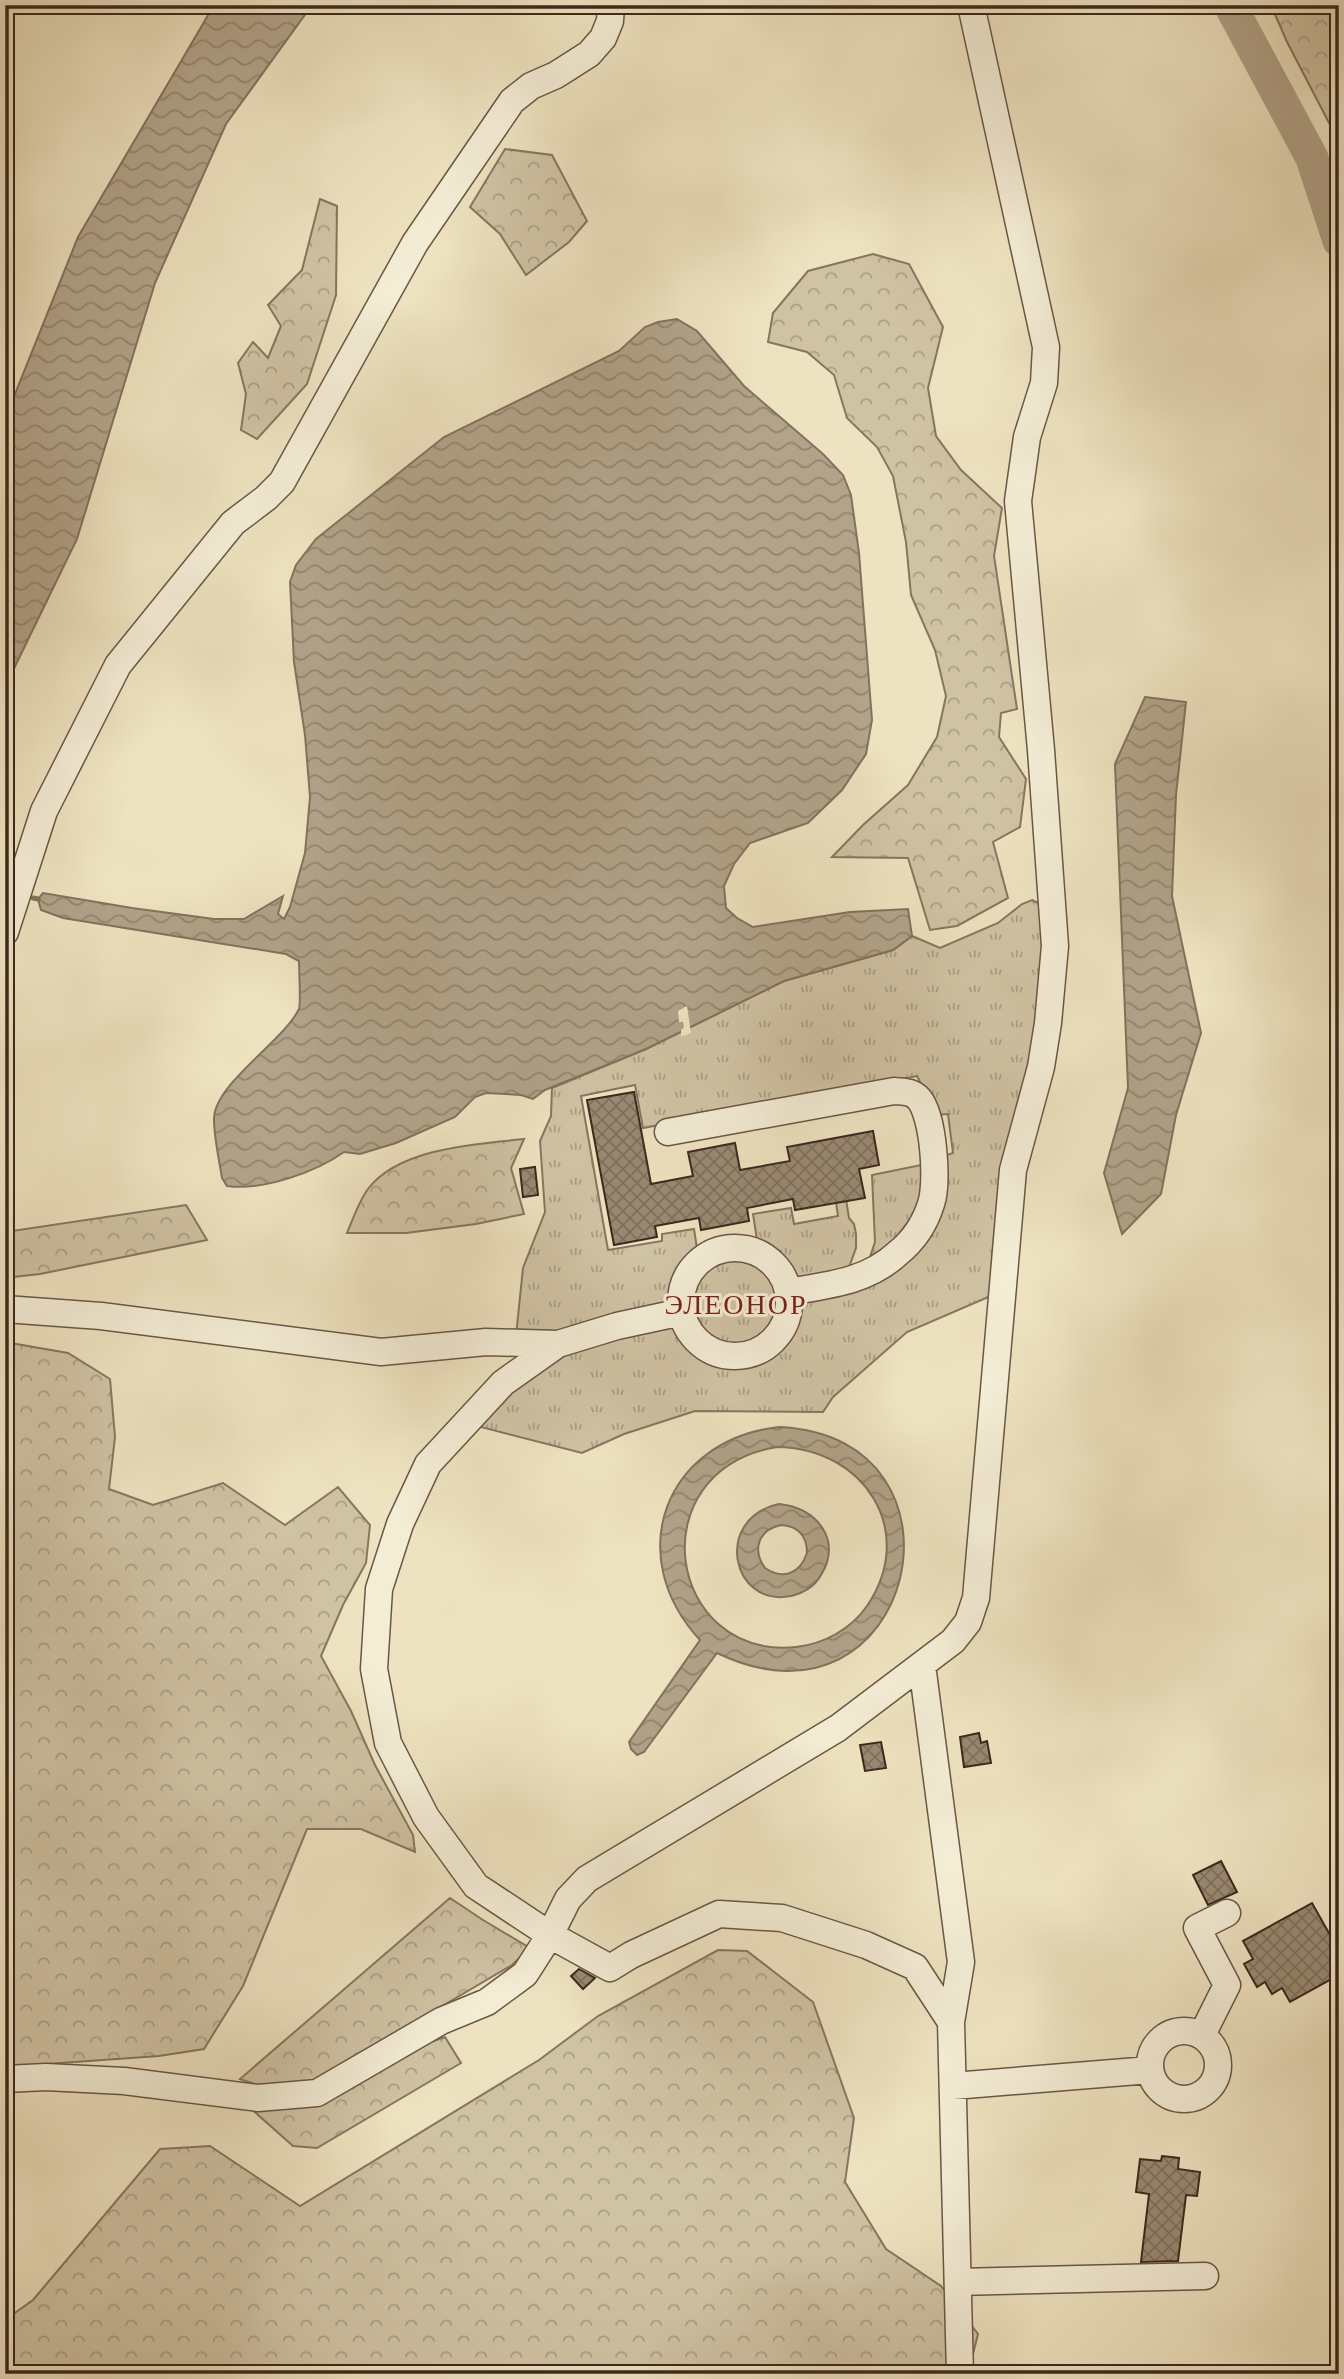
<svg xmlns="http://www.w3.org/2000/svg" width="1344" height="2379" viewBox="0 0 1344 2379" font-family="'IM FELL French Canon',serif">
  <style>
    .grass { fill: url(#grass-tufts); stroke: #867661; stroke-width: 2 }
    .forest { fill: url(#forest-crowns); stroke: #867661; stroke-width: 2 }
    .water { fill: url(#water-waves); stroke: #83725e; stroke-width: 2; fill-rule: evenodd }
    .pier { fill: #eee3c0 }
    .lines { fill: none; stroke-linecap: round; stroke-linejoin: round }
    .stream { stroke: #83725e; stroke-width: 5 }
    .river { stroke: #b2a389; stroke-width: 33 }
    .building { fill: url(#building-cross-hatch); stroke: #3d281e; stroke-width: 2 }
    .minor-casing { stroke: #695746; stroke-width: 29 }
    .minor { stroke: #f4edd6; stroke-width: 26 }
    .labels { text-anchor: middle; stroke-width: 6; stroke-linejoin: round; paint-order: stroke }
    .neighbourhood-label { font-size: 28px; letter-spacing: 2px; fill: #7a1f14; stroke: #f4edd6 }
  </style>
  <defs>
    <pattern id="grass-tufts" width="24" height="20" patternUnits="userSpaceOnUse" patternTransform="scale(1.75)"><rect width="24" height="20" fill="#d0c3a4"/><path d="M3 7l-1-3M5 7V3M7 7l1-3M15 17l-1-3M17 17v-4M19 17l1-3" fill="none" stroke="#aa9e85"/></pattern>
    <pattern id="forest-crowns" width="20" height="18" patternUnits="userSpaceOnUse" patternTransform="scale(1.75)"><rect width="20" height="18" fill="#d0c3a4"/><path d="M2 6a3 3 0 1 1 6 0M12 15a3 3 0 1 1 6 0" fill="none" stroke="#aa9e85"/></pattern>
    <pattern id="water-waves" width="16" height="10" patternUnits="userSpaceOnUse" patternTransform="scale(1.75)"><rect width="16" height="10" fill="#b2a389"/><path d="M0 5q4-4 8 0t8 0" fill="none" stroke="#92856f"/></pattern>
    <pattern id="building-cross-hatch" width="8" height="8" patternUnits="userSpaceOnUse" patternTransform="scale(1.75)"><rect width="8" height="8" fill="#998972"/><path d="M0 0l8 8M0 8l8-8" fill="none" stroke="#7e705d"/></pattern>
  </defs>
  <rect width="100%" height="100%" fill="#eee3c0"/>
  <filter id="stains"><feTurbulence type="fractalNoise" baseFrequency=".00286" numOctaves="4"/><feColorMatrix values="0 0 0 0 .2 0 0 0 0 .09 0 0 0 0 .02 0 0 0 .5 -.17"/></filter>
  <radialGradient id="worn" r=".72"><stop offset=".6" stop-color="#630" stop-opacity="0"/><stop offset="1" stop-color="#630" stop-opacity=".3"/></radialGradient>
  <path class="grass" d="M1032,900l10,5 2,42 -7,74 -44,274 -86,37 -74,65 -10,15 -128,-1 -71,23 -42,19 -105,-27 13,-19 88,-63 99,-20c8,8 12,19 21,26 27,21 70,15 88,-14 7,-11 7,-26 16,-35l82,-27 59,-118 10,-3 -5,-39 -11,1 -20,-39 -274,52 -8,-43 -54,11 27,154 54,-9v-7l32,-5 4,26c-15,12 -21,29 -23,47l-100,30 -59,4 7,-68 22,-56 -5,-71 11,-25 1,-28 94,-39 138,-68 109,-31 19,-14 28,12 58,-25 24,-19z
    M926,1164l-8,45 -30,39 -19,12 6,-18 -3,-67z
    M843,1180l6,38 5,6 2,10v14l-8,22 -54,12c-10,-16 -18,-28 -36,-36l-5,-32 38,-6 3,16 44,-8 -5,-35z
    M693 1303a42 42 0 1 1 84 0a42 42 0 1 1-84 0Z"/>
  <path class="forest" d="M1271,5h68v137l-52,-100z
    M505,149l47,6 35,66 -18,21 -43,33 -26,-41 -30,-27z
    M320,199l17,7 -1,89 -29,89 -50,55 -16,-9 5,-36 -8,-31 15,-21 15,16 13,-32 -13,-21 34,-35z
    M873,254l36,10 34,63 -15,61 8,48 25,34 41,38 -8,48 23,153 -16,4 -2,24 27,42 -6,48 -27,15 15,56 -51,28 -27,4 -22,-72 -76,-1 31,-32 45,-40 29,-48 9,-41 -11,-46 -24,-55 -5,-53 -13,-66 -16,-29 -30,-29 -13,-43 -27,-23 -39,-10 5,-29 35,-42z
    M524,1139l-13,29 13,46 -48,10 -70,9h-59c6,-14 12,-32 21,-44 31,-41 108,-45 156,-50z
    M186,1205l21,35 -167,34 -35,4v-46z
    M5,1342l63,11 42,26 5,58 -6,52 44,16 70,-22 62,42 53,-38 32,38 -4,38 -23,42 -22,51 30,55 24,54 38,70 2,17 -54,-23h-54l-64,157 -39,63 -45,7 -154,11z
    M450,1898l33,22 47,28 -18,17 -197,116 -43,9 -32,-11z
    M718,1950l29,1 66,51 41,116 -9,64 41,67 55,37 37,48 -10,40h-963v-54l28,-20 127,-151 50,-3 90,60 239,-146 59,-44z
    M445,2037l16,26 -144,85 -24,-2 -45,-40z"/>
  <path class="water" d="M214,5h98l-86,119 -71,159 -78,256 -72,148v-268l73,-182z
    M677,319l20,12 47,55 79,68 20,21 8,20 8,58 13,167 -6,34 -24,36 -34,33 -58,20 -16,21 -10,22 2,22 11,10 16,9 97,-15 58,-3 4,27 -19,14 -109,31 -138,68 -101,41 -12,9 -12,-4 -35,-2 -11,4 -20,20 -59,26 -36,11 -16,-2c-28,20 -81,39 -117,34l-5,-8c-3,-19 -8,-40 -8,-59 0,-35 69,-77 85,-110 2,-6 0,-38 0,-48l-13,-7 -223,-36 -22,-8 -3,-11 5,-6 89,15 82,11h30l39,-23 -5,18 6,5 6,-12 15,-54 5,-56 -5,-62 -11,-73 -4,-80 6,-17 20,-26 128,-102 175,-86 26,-24 13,-5z
    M1145,697l41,5 -10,93 -4,101 29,137 -25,82 -15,79 -39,40 -18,-61 24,-85 -13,-324z
    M779,1427c207,9 136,321 -62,226l-73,99 -7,3 -6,-6 -2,-7 71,-102c-78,-84 -36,-200 79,-213zM777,1447c87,1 141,84 90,159 -16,23 -43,38 -71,41 -129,13 -159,-176 -19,-200z
    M779,1504c37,3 64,36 42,71 -6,11 -18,18 -30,21 -60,12 -78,-78 -12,-92zM781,1525c17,1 26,11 26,28 -7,21 -24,27 -42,15 -13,-18 -7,-38 16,-43z"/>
  <path class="pier" d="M687,1006l4,27 -10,4v-7l3,-3 -1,-5h-4l-1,-11z"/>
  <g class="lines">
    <path class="stream" d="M33,898l5,1"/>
    <path class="river" d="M1230,5l82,153 27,83"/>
  </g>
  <path class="building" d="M634,1092l17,92 42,-8 -5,-24 47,-9 5,27 50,-9 -3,-14 86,-16 6,34 -20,4 6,29 -70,12 -2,-11 -46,9 2,13 -48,9 -2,-12 -44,8 2,11 -43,8 -27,-145z
    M535,1167l3,28 -15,2 -3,-28z
    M979,1733l2,10 6,-2 4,22 -27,4 -4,-30z
    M881,1742l5,26 -21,3 -5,-26z
    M1221,1861l16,31 -29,13 -15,-30z
    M1312,1903l27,48v24l-49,27 -8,-14 -10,6 -7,-12 -8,5 -13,-23 9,-5 -10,-18z
    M579,1969l16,9 -12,11 -12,-13z
    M1162,2156l17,2 -1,11 22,3 -3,24 -11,-1 -8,66 -37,1 8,-68 -13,-2 4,-33 21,2z"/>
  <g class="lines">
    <g class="minor-casing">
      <path id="minor" d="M5,932l39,-121 74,-146 115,-142 33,-25 16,-16 133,-239 97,-142 19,-15 25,-11 33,-21 14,-16 7,-17 1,-16
        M668,1132l226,-41c10,1 18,0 25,8 15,18 19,84 12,105 -6,19 -18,37 -33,49 -31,29 -70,32 -110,39
        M681 1302a54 54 0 1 1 108 0a54 54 0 1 1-108 0Z
        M5,1309l96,7 280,36 105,-10 72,2 59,-18 65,-14
        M558,1344l-55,39 -75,81 -28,60 -21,65 -5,80 14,74 38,74 50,69 74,49 60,33 21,-13 88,-41 63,4 84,27 49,22 36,55 9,352
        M922,1665l39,297 -10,60
        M1150 2065a34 34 0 1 1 68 0a34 34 0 1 1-68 0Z
        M1202,2035l25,-50 -30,-57 30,-15
        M5,2079l41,-2 78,4 134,17 59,-5 124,-72 46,-19 38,-28 25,-39 18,-36 19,-20 251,-151 115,-87 15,-19 8,-24 37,-428 28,-103 7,-44 7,-77 -14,-196 -23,-249 9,-64 17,-54 2,-36 -75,-342
        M953,2086l197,-16
        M958,2282l247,-6"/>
    </g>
    <use href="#minor" class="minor"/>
  </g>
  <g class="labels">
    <g class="neighbourhood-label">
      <text x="736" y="1314">ЭЛЕОНОР</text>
    </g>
  </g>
  <rect width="1344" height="2379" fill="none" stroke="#eee3c0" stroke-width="28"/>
  <rect x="7" y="7" width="1330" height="2365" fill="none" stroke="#3d281e" stroke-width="3.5"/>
  <rect x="14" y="14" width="1316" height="2351" fill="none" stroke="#3d281e" stroke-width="2"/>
  <rect width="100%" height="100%" filter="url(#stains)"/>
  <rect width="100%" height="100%" fill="url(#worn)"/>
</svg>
